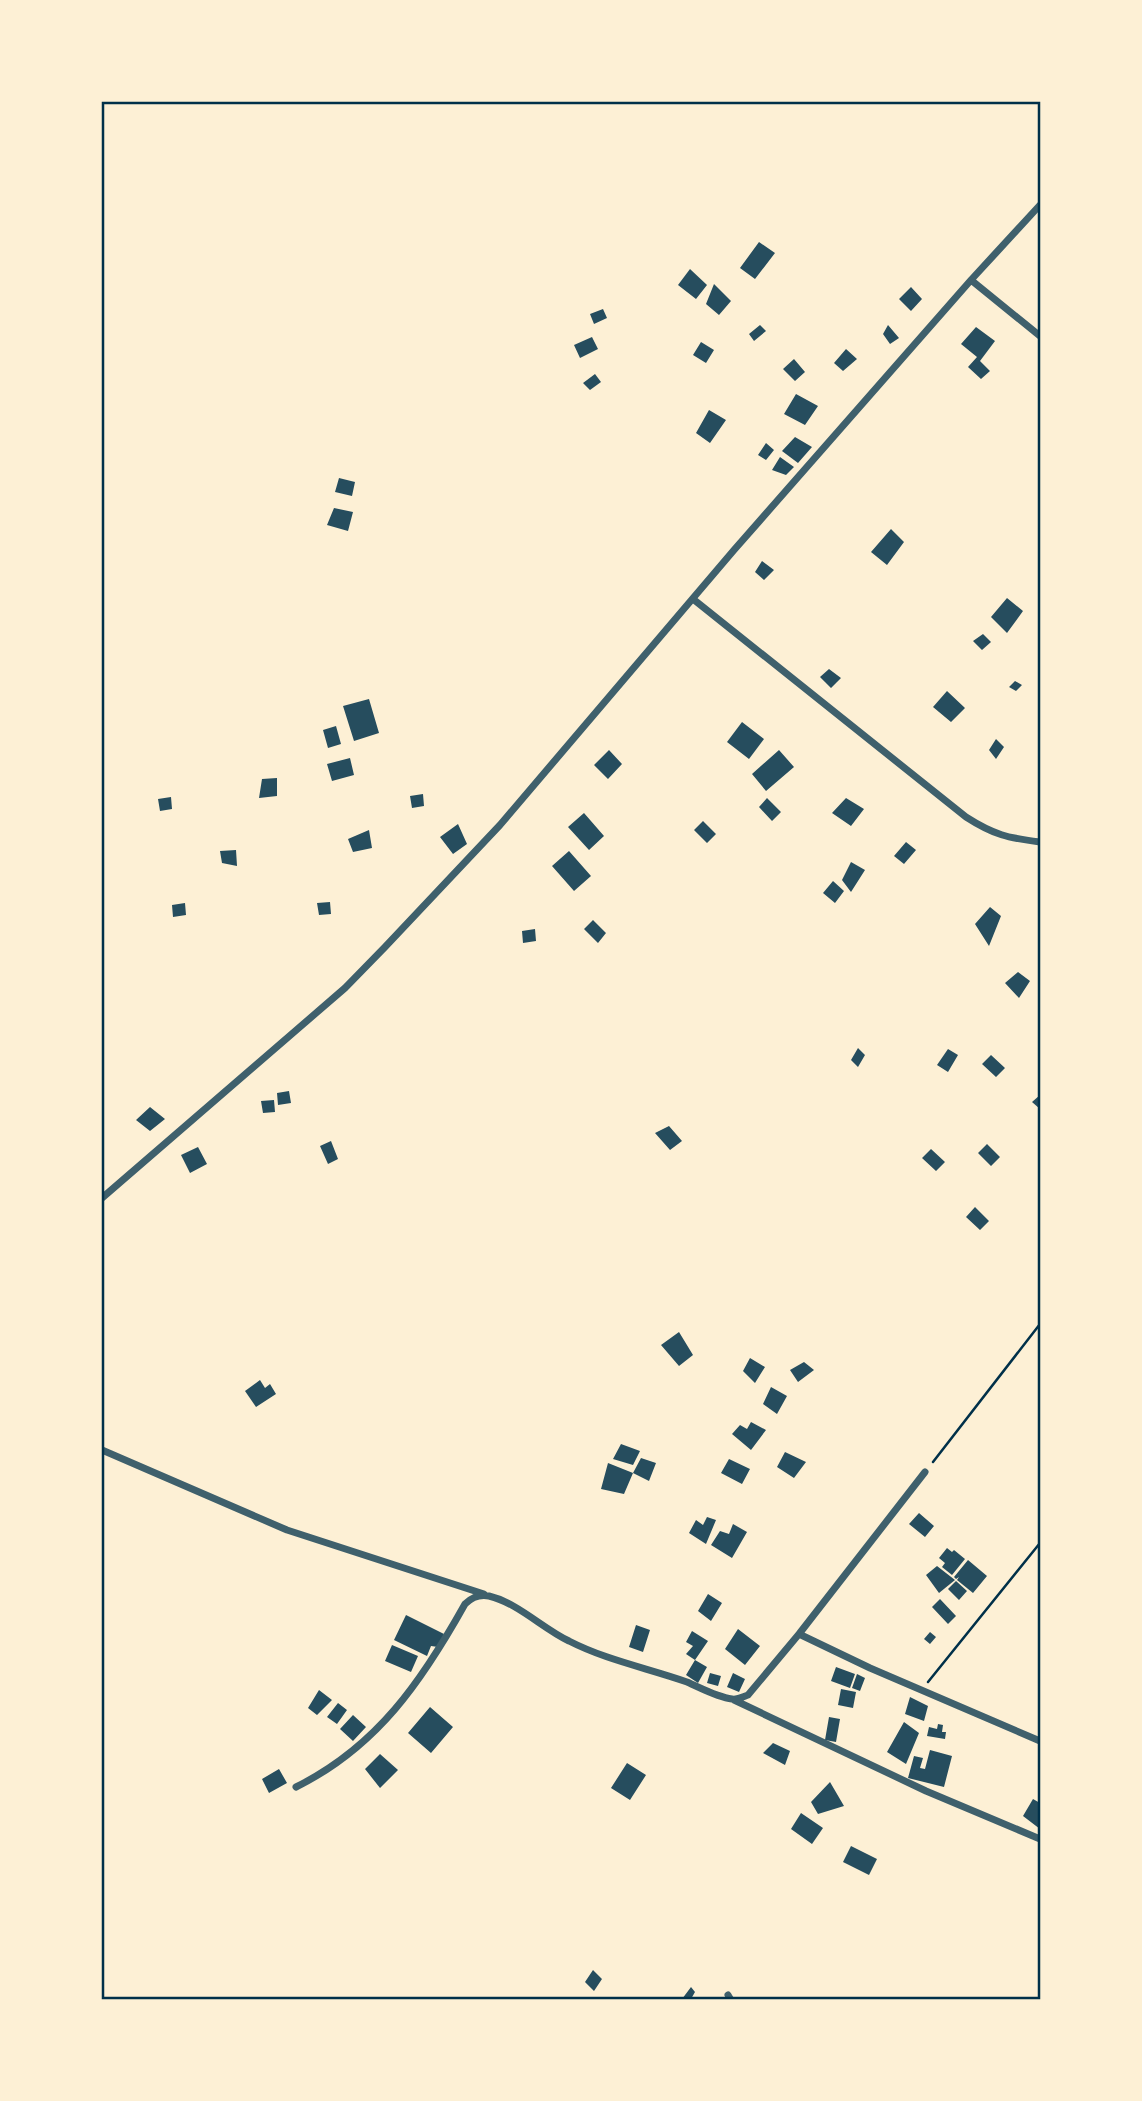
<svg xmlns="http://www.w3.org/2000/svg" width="1142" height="2101" viewBox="0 0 1142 2101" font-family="Barlow,sans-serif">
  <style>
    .building { fill: #264d5e }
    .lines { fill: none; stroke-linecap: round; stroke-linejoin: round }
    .path { stroke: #003049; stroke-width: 2.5 }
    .minor { stroke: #3f606c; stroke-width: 7 }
    .neatline { fill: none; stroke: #003049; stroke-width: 2.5 }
  </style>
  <rect width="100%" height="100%" fill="#fdf0d5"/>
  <path class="building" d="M759,242l16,11 -20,26 -15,-11z
    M690,269l17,16 -11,14 -18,-14z
    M714,284l17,17 -12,14 -13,-11z
    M911,287l11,12 -11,12 -12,-12z
    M603,309l4,9 -13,6 -4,-10z
    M760,325l6,6 -12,10 -5,-7z
    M888,325l11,13 -9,6 -7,-10z
    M976,327l19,14 -15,20 10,10 -9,8 -13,-12 9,-10 -16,-13z
    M592,337l6,12 -18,9 -6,-13z
    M701,342l13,8 -8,13 -13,-8z
    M846,349l11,10 -14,12 -9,-8z
    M794,359l11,13 -10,9 -12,-12z
    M595,374l6,8 -11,8 -7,-7z
    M796,394l22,12 -13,19 -21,-11z
    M709,410l17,10 -16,23 -14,-10z
    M795,437l17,10 -14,16 -16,-12z
    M766,443l8,7 -8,10 -8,-5z
    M780,457l14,10 -8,8 -14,-5z
    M339,478l16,4 -3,14 -17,-4z
    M334,508l19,4 -5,19 -21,-6z
    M891,529l13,13 -17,23 -16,-13z
    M762,561l12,9 -10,10 -9,-8z
    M1007,598l16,13 -16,22 -16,-16z
    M983,634l8,8 -9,8 -9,-9z
    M829,669l12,9 -10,10 -11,-11z
    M1015,681l7,4 -6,6 -7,-4z
    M947,691l18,17 -14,14 -18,-15z
    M369,699l10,34 -25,8 -11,-35z
    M742,722l22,17 -15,20 -22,-17z
    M336,726l5,18 -13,4 -5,-18z
    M996,739l8,8 -8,12 -7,-9z
    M609,750l13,14 -14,15 -14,-14z
    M779,750l15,17 -28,24 -14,-17z
    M350,758l4,17 -22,6 -5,-17z
    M277,778v18l-18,2 3,-19z
    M423,794l1,12 -12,2 -2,-12z
    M171,797l1,12 -12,2 -2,-12z
    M767,798l14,14 -9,9 -13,-14z
    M846,798l18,11 -13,17 -19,-13z
    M584,813l20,23 -15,14 -21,-23z
    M703,821l13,13 -9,9 -13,-13z
    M458,824l9,20 -14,10 -13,-17z
    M369,830l3,18 -19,4 -5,-13z
    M906,842l10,8 -12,14 -10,-8z
    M236,850l1,16 -15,-3 -2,-12z
    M569,851l22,25 -17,15 -22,-25z
    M851,862l14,8 -14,22 -9,-12z
    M833,881l11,10 -9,12 -12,-10z
    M330,902l1,12 -12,1 -2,-12z
    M185,903l1,12 -13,2 -1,-12z
    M990,907l11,9 -12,30 -14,-22z
    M593,920l13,13 -8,10 -14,-14z
    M535,929l1,12 -13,2 -1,-12z
    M1018,972l12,9 -11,17 -14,-15z
    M858,1048l7,7 -7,12 -7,-7z
    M948,1049l10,6 -10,17 -11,-7z
    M991,1055l14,13 -9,9 -14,-13z
    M289,1091l2,12 -13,2 -1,-12z
    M1040,1095v14l-8,-7z
    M274,1100l1,12 -12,1 -2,-12z
    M150,1107l15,12 -15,12 -14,-11z
    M669,1126l13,15 -12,9 -15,-17z
    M331,1141l7,18 -10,5 -8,-18z
    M987,1144l13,13 -9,9 -13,-13z
    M198,1147l9,17 -17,9 -9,-18z
    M931,1149l14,13 -9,9 -14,-13z
    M975,1207l14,14 -9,9 -14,-13z
    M679,1332l14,23 -14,11 -18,-21z
    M750,1358l15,9 -10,16 -12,-12z
    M804,1362l10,8 -16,12 -8,-12z
    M260,1380l5,8 5,-4 6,10 -20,13 -11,-16z
    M771,1387l16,9 -10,18 -14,-10z
    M751,1422l15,8 -15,20 -19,-16 8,-9 7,4z
    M621,1444l19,7 -7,14 -20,-6z
    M785,1452l21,10 -12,16 -17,-11z
    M641,1458l15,5 -7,18 -16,-8z
    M729,1459l21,10 -8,15 -21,-11z
    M608,1463l25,10 -9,21 -23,-5z
    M919,1513l15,13 -9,11 -16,-13z
    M707,1517l9,3 -10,24 -17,-11 7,-13 7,5z
    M733,1524l14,8 -15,26 -21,-13 9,-14 9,3z
    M947,1548l5,4 2,-2 11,9 -13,16 -10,-8 3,-4 -6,-5z
    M968,1560l19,16 -14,17 -16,-13 2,-3 -3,2 -2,-2z
    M937,1566l18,14 -16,13 -13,-18z
    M956,1581l11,10 -8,9 -11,-11z
    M708,1594l14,9 -11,18 -13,-10z
    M940,1599l16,17 -8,8 -16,-17z
    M406,1615l38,19 -6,13 -7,-1 -4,10 -33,-16z
    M636,1625l14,5 -7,22 -14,-5z
    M738,1629l22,17 -15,19 -20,-16z
    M692,1631l16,10 -13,19 -9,-6 7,-8 -7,-4z
    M930,1632l6,5 -6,7 -6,-5z
    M392,1645l26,11 -7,16 -26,-11z
    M695,1660l12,7 -9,16 -12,-8z
    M836,1667l19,7 -5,14 -19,-7z
    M710,1673l11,3 -3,10 -11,-3z
    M733,1673l12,6 -6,13 -12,-5z
    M857,1674l8,4 -5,13 -8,-3z
    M841,1689l15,3 -3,16 -15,-3z
    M319,1690l13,10 -15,15 -9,-7z
    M910,1697l18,9 -4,15 -19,-7z
    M338,1703l9,7 -10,14 -10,-7z
    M430,1707l23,20 -22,26 -23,-20z
    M353,1715l13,12 -13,14 -13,-12z
    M829,1717l11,2 -4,23 -11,-2z
    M904,1722l15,11 -13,31 -19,-12z
    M938,1724l5,1 -1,7h4l-1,7 -18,-3 2,-9 8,2z
    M773,1743l17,8 -5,14 -22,-12z
    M930,1750l22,6 -8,31 -36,-9 6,-22 9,2 -3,10 5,1z
    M380,1754l18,16 -18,18 -15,-19z
    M627,1763l19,12 -16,25 -19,-12z
    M279,1769l8,14 -18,10 -7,-14z
    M830,1782l14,24 -26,8 -7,-12z
    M1033,1799l7,4v26l-17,-13z
    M801,1813l22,15 -11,16 -21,-15z
    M851,1846l26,13 -8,16 -26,-13z
    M593,1970l9,9 -8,12 -9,-9z
    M691,1987l4,5 -4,7h-9z"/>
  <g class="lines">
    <path class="path" d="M933,1462l107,-138
      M928,1682l112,-139"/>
    <path class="minor" d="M971,280l69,-75
      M693,599l273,218c28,18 42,21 74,25
      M102,1198l243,-210 40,-41 115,-122 234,-275 237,-270 69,56
      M102,1450l185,80 197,64
      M799,1634l71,34 170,73
      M734,1700l192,91 114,48
      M296,1787c81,-40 126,-106 169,-183 7,-7 14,-10 24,-8 29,7 53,32 80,45 37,19 78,27 118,41 14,6 30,15 45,17 6,1 10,-2 16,-4l51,-61 126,-162
      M728,1995l3,5"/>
  </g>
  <rect width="1142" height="2101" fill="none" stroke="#fdf0d5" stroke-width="206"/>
  <rect x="103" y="103" width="936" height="1895" class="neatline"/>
</svg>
